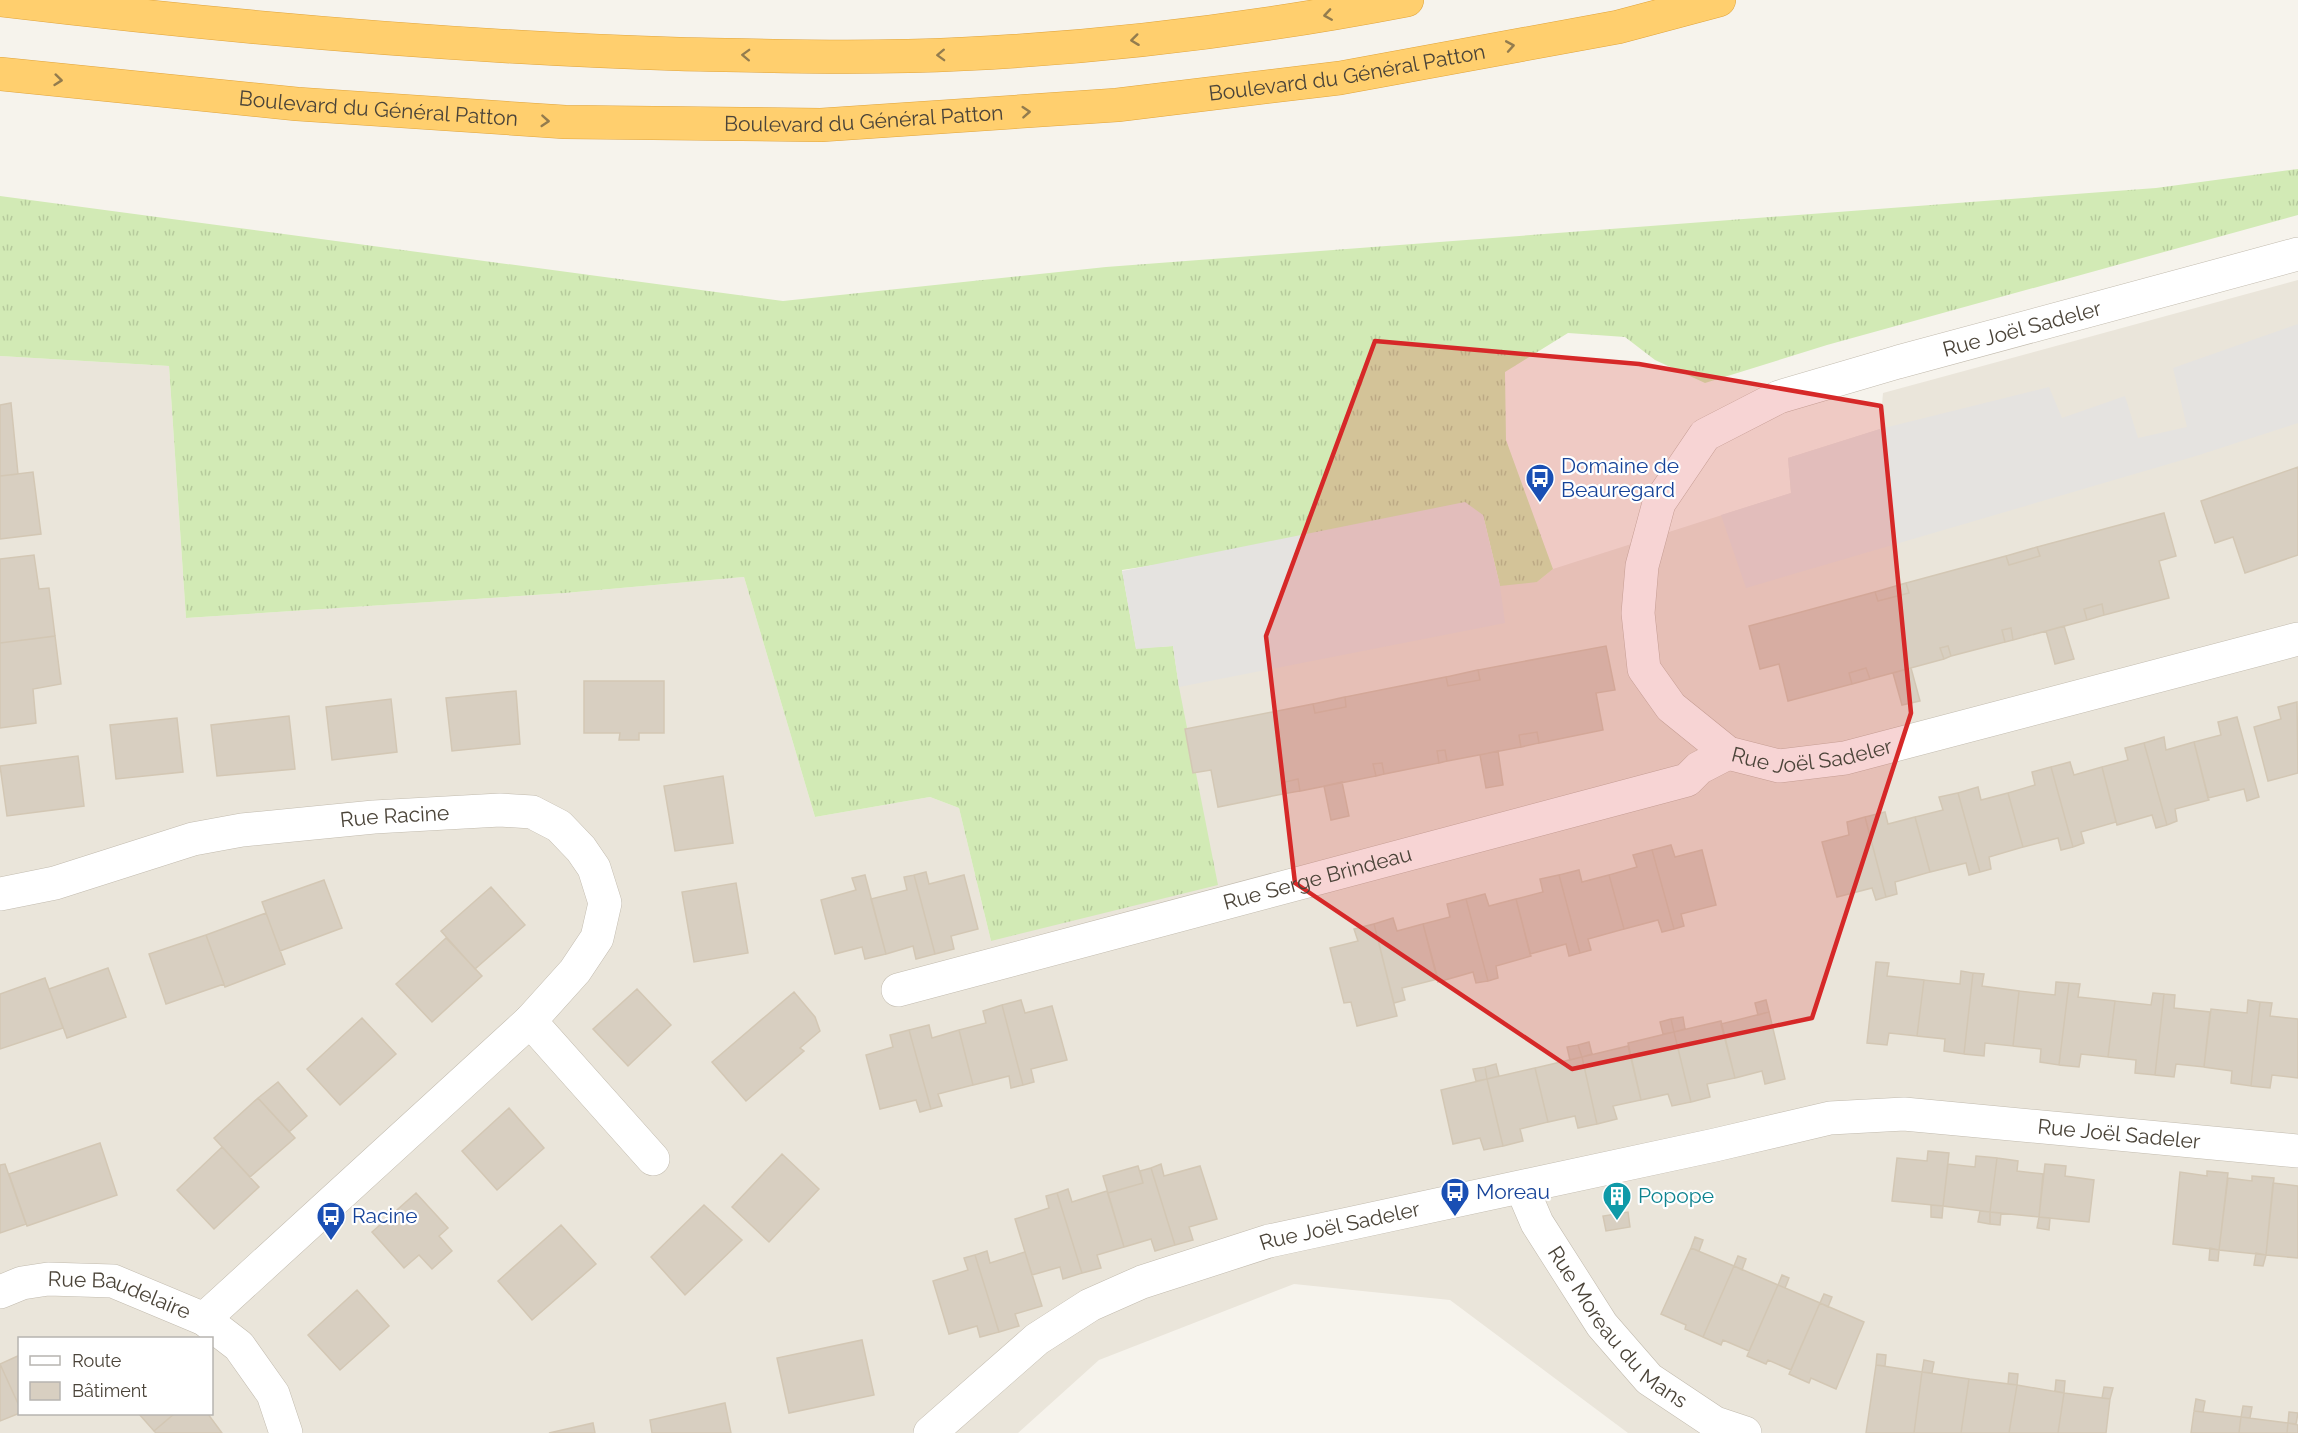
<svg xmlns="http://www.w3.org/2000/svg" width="2298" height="1433" viewBox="0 0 2298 1433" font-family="Raleway,sans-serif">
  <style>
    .residential { fill: #eae5da; fill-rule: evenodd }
    .grass { fill: url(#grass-tufts) }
    .parking { fill: #e5e3e0 }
    .building { fill: #d8cfc1; stroke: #d3c7b4; stroke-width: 1.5 }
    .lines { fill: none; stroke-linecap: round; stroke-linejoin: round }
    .minor-casing { stroke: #c2bbae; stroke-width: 34 }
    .highway-casing { stroke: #e0a43c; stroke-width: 34 }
    .minor { stroke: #fff; stroke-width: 33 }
    .highway { stroke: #ffcf6e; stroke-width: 33 }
    .oneway { stroke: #937c4e }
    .marked { fill: #d62828; fill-opacity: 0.2; stroke: #d62828; stroke-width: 4.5; stroke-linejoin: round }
    .labels { text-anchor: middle; stroke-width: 4.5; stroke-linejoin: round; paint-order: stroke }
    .street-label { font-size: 21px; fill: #4b4439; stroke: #fff }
    .transit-label { font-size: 21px; fill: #164399; stroke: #fff; text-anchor: start }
    .culture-label { font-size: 21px; fill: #0d838f; stroke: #fff; text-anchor: start }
  </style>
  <defs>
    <pattern id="grass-tufts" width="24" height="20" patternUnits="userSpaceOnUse" patternTransform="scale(1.5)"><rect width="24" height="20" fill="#d2eab5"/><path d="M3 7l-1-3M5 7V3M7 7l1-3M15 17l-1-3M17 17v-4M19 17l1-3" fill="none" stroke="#b6ca9c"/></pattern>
  </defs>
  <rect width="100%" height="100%" fill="#f6f3ec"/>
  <path class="residential" d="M2298,280v1153h-670l-178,-133 -156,-16 -195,76 -81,73h-1018v-1077l169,10 17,252 379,-25 179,-16 71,240 115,-20 29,11 32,133 188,-254 -6,-41 -51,-75 415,11 16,-13 238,-76 -3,-35 92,-29 3,-36zM20,1338h192v76h-192z"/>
  <path class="grass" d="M2298,169v46l-471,130 -122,38 -50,-23 -30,-23 -57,-4 -63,39 1,68 47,129 -16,13 -37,4 -17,-71 -361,55 14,78 37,-2 6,41 39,198 -227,56 -32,-133 -29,-11 -115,20 -71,-240 -179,16 -379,25 -17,-252 -169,-10v-160l783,105 323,-34 1050,-79z"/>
  <path class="parking" d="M2298,324v99l-102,33 -450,132 -25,-73 70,-22 -3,-35 92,-29 169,-42 13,31 63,-22 13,42 49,-11 -14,-59z
    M1465,502l18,13 17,71 5,37 -326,64 -6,-41 -37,3 -14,-78z"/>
  <path class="building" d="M11,403l7,71 -18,2v-71z
    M2298,467v88l-53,18 -12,-36 -18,6 -14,-42z
    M33,472l8,62 -41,5v-63z
    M2164,513l12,43 -17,5 10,37 -65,17 -2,-11 -18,5 3,11 -74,20 -2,-12 -9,2 3,12 -54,14 -3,-10 -8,2 4,11 -74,20 -4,-11 -17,5 3,11 -64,17 -9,-37 -19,5 -11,-43 126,-34 3,9 31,-8 -3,-10 100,-27 3,9 31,-9 -3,-9z
    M2037,547l3,9 -31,9 -3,-9z
    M34,555l5,34 10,-1 6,48 -55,7v-84z
    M1906,583l3,10 -31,8 -3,-9z
    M2102,604l2,11 -17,5 -3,-11z
    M2064,626l10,33 -19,5 -9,-33z
    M2011,628l2,12 -8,2 -3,-12z
    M55,636l6,48 -28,5 3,34 -36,5v-85z
    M1606,646l9,44 -19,3 7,37 -64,13 -2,-11 -18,3 2,12 -74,14 -2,-11 -8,1 2,12 -55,11 -2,-11 -9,1 3,12 -76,15 -2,-12 -17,4 2,11 -65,13 -7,-37 -18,3 -8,-44 128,-25 2,9 31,-6 -1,-10 101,-20 2,9 32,-6 -2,-10z
    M1948,646l3,10 -7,3 -4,-11z
    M1866,668l4,11 -18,5 -3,-11z
    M1911,668l9,33 -18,4 -9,-32z
    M1478,670l2,10 -32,6 -2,-9z
    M584,681h80v52h-25v7h-20l1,-7h-36z
    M516,691l4,53 -68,7 -6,-53z
    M1345,697l1,10 -31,6 -2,-9z
    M391,699l6,53 -65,8 -6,-53z
    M2297,702l1,71 -30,8 -14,-54 27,-8 -3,-12z
    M289,716l6,53 -78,7 -6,-51z
    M2237,717l22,80 -12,4 -3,-12 -36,9 -14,-56 27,-7 -3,-13z
    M177,718l6,54 -67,7 -6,-54z
    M1537,732l2,11 -18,4 -2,-12z
    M2164,737l2,13 28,-8 15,58 -34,9 2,12 -10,4 -23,-82z
    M2144,743l23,82 -11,3 -4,-13 -35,10 -15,-58 26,-7 -3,-12z
    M1445,750l2,11 -8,2 -2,-12z
    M1498,751l5,34 -17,3 -6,-33z
    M78,756l6,50 -77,10 -7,-50z
    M2070,762l4,13 28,-8 14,55 -35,10 3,11 -11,4 -22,-80z
    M1382,763l2,11 -8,2 -3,-12z
    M2051,767l22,80 -12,3 -3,-12 -35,9 -15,-54 27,-8 -3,-13z
    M723,776l10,67 -58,8 -11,-65z
    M1298,779l2,12 -17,3 -2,-11z
    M1342,782l7,34 -18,4 -7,-34z
    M1978,787l3,13 27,-7 15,54 -34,10 2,12 -11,3 -22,-79z
    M1958,793l22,79 -11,3 -3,-12 -36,9 -15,-55 28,-7 -4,-13z
    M1885,812l3,12 27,-7 15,55 -35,10 2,12 -11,3 -21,-80z
    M1865,817l21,80 -10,3 -4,-12 -35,9 -15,-55 27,-7 -2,-13z
    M1671,845l4,12 27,-7 14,55 -35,9 3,12 -10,3 -22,-79z
    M1652,850l22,79 -12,3 -4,-12 -34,9 -15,-54 28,-8 -4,-12z
    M1579,870l3,12 27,-7 15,54 -36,10 3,11 -11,3 -21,-78z
    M926,872l3,12 35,-9 14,54 -27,7 3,13 -19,5 -21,-79z
    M865,875l21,79 -21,5 -3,-12 -27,7 -14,-54 35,-10 -4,-12z
    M914,875l21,79 -19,5 -3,-13 -27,8 -15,-55 36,-9 -3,-13z
    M1559,875l21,78 -11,3 -3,-12 -36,10 -14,-55 27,-7 -3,-13z
    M324,880l18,48 -62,23 -18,-49z
    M736,883l12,70 -54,9 -12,-70z
    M491,887l34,38 -50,44 -34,-38z
    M1485,894l4,12 27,-7 15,57 -35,10 2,12 -10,3 -22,-82z
    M1466,899l22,82 -12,2 -3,-11 -35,10 -15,-58 27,-7 -3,-13z
    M266,913l19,51 -60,23 -19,-52z
    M1393,918l4,13 26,-7 15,55 -36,9 3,12 -11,3 -20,-79z
    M1374,924l23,92 -40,10 -6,-24 -7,1 -14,-55 28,-7 -4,-12z
    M206,935l18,49 -58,20 -17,-50z
    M446,938l36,38 -50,46 -36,-38z
    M1876,962l13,1 -2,13 37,4 -7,56 -28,-3 -2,12 -20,-2z
    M108,968l18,49 -59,21 -18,-49z
    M1961,971l12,2 -9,81 -20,-3 1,-12 -28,-3 7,-56 36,4z
    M1973,973l11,1 -2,12 37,5 -6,55 -28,-3 -1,13 -20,-2z
    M45,978l18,50 -63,21v-55z
    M2056,982l13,1 -10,82 -19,-3 1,-13 -28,-3 6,-55 36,4z
    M2069,983l11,1 -2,13 37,4 -7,56 -27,-3 -2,13 -20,-2z
    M637,989l34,36 -43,41 -35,-37z
    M794,992l21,25 5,14 -20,17 4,3 -58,50 -34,-39z
    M2153,993l11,1 -9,81 -20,-2 1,-13 -28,-3 7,-56 36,4z
    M2164,994l11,1 -1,13 36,4 -6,55 -28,-3 -2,13 -19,-2z
    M1021,1000l4,13 27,-7 15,54 -36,9 3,13 -11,3 -21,-80z
    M1766,1000l3,12 -11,3 -3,-12z
    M2248,1000l12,2 -9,84 -20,-3 1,-12 -28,-4 7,-58 36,4z
    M2260,1002l12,1 -2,13 28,3v59l-26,-3 -2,13 -19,-2z
    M1002,1005l21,80 -12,3 -2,-12 -36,9 -14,-55 27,-7 -3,-12z
    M1769,1012l16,67 -20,5 -3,-13 -27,7 -14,-54z
    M1683,1017l2,12 -11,3 -3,-13z
    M362,1018l34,36 -56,51 -33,-36z
    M1671,1019l3,13 -11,2 -3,-12z
    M1721,1021l14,57 -28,6 3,13 -19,5 -17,-70z
    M929,1025l3,13 27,-8 14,55 -35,9 4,12 -11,3 -22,-79z
    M909,1030l22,79 -11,3 -4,-12 -36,9 -14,-54 27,-8 -3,-12z
    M1674,1032l17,70 -19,4 -4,-12 -27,6 -13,-57z
    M1589,1042l3,12 -10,3 -4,-12z
    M1578,1045l4,12 -12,3 -3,-13z
    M1628,1046l13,54 -28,6 4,13 -20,5 -15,-67z
    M1582,1057l15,67 -19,4 -3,-12 -27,6 -13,-54z
    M1496,1064l3,12 -12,3 -2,-12z
    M1485,1067l2,12 -11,2 -3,-12z
    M1535,1068l13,54 -28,7 3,12 -20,5 -16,-67z
    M1487,1079l16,67 -19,4 -4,-12 -27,6 -12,-54z
    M278,1082l29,34 -18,16 -31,-34z
    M258,1098l37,40 -45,39 -36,-39z
    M509,1108l35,40 -47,42 -35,-39z
    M100,1143l17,52 -90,31 -18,-52z
    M222,1147l37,40 -45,42 -37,-39z
    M1928,1151l21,2 -6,53 -51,-5 5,-43 30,3z
    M782,1154l37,35 -50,53 -37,-35z
    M1976,1156l21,2 -7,54 -47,-6 5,-42 27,3z
    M1997,1158l21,3 -1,10 26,3 -4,43 -49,-5z
    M5,1164l21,60 -26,9v-68z
    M1161,1164l3,12 36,-10 17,53 -28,8 4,13 -18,5 -24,-77z
    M2045,1164l21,2 -1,10 29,4 -5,42 -50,-5z
    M1138,1166l5,17 -35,10 -5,-17z
    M1151,1168l24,77 -20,6 -4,-12 -27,8 -16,-54 35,-10 -3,-12z
    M2207,1171l21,2 -9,77 -46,-6 7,-72 27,4z
    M2252,1176l22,2 -8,77 -47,-5 9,-72 24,3z
    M2273,1183l25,3v72l-32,-3z
    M1068,1189l4,13 35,-11 17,56 -27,8 4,13 -19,5 -25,-80z
    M416,1193l32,35 -9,8 13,15 -20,18 -13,-14 -15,13 -32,-36z
    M1057,1193l25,80 -19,6 -3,-12 -28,8 -17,-56 34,-11 -3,-12z
    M704,1205l38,35 -57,55 -34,-38z
    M1931,1205l12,1 -1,12 -11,-1z
    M1980,1211l10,1v12l-12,-2z
    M1628,1212l2,15 -24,4 -3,-15z
    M1990,1212l11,1 -1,12 -10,-1z
    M2039,1217l11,1 -1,12 -12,-2z
    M561,1225l35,39 -64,56 -34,-39z
    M1695,1237l8,3 -4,11 -8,-3z
    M1691,1248l43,18 -31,71 -18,-8 1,-4 -25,-11z
    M2210,1248l9,2 -1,11 -9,-1z
    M987,1251l3,12 35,-11 17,54 -27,8 4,12 -20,6 -24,-77z
    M2256,1253l10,2 -3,11 -9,-1z
    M975,1255l24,77 -19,5 -3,-11 -28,8 -16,-53 35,-11 -4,-12z
    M1738,1256l8,3 -4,11 -8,-4z
    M1734,1266l44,19 -29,66 -26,-11 -2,5 -18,-8z
    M1782,1275l7,3 -4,10 -7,-3z
    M1778,1285l42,18 -29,67 -23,-10 -2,4 -19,-8z
    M357,1290l32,36 -49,44 -32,-35z
    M1824,1294l8,3 -4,10 -8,-4z
    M1820,1303l44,19 -28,67 -25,-11 -2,5 -20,-9z
    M862,1340l12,55 -85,18 -12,-55z
    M1877,1354l9,1 -1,11 -9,-1z
    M20,1355v53l-20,-44z
    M1924,1360l10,2 -2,11 -10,-1z
    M0,1364l20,44v5l-20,8z
    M1876,1365l46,7 -8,61h-48z
    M1922,1372l47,7 -8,54h-47z
    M2009,1373l9,1 -1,11 -9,-1z
    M1969,1379l48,6 -8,48h-48z
    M2056,1380l9,1 -1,12 -9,-2z
    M2017,1385l47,8 -6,40h-49z
    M2104,1387l9,1 -3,11 -8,-1z
    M2064,1393l46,6 -4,34h-48z
    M2196,1399l9,2 -2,11 -9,-1z
    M725,1403l6,30h-79l-2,-13z
    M2243,1406l9,1 -2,11 -9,-1z
    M2194,1411l47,6 -2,16h-48z
    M2289,1412l9,1 -2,11 -8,-1z
    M139,1414h35l-20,17z
    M174,1414h34l14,19h-66l-2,-2z
    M2241,1417l47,6 -1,10h-48z
    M593,1423l2,10h-46z
    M2288,1423l10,2v8h-11z"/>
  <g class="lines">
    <g class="minor-casing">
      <g id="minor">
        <path id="s1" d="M2298,254l-400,108 -119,35 -74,38 -46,68 -17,63 -4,47 6,56 27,38 57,46 51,13 66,-8 453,-119"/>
        <path id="s2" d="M0,894l55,-11 138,-44 49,-9 132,-13 126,-7 32,2 27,14 22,23 13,19 11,35 -8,35 -22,33 -45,50 -326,298"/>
        <path id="s3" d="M898,990l789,-210 12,-12 29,-15"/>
        <path d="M530,1021l123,138"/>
        <path id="s4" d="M1522,1188l15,35 65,102 47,54 66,44 30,10"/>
        <path id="s5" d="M0,1292l22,-9 26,-4 65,2 91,38 35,27 34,48 13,39"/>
        <path id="s6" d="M930,1433l107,-94 53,-34 52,-23 127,-41 446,-96 115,-27 74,-4 394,37"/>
      </g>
    </g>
    <g class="highway-casing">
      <g id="highway">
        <path d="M0,0c226,27 452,47 679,54 95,2 189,5 284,0 148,-7 298,-26 444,-54"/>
        <path id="s7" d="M0,74l297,30 268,18 256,3 296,-20 223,-27 278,-51 101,-27"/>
      </g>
    </g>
    <use href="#minor" class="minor"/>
    <use href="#highway" class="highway"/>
  </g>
  <defs><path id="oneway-chevron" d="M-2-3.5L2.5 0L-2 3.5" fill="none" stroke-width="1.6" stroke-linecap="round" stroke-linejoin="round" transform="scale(1.5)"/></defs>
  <g class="oneway">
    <use href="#oneway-chevron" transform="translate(1328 15) rotate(171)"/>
    <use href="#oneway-chevron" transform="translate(1135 40) rotate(173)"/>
    <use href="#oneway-chevron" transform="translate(1510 46) rotate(-10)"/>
    <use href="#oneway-chevron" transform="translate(746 55) rotate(-178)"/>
    <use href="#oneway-chevron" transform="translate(941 55) rotate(178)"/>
    <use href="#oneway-chevron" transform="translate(58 80) rotate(6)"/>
    <use href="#oneway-chevron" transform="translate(1026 112) rotate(-4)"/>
    <use href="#oneway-chevron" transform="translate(545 121) rotate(4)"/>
  </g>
  <path class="marked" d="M1375,341l264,23 242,42 30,307 -99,305 -240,51 -277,-186 -29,-247z"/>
  <defs>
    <g id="bus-pin" transform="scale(1.5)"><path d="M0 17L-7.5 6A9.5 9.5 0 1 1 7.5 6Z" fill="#1a4fb4" stroke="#fff"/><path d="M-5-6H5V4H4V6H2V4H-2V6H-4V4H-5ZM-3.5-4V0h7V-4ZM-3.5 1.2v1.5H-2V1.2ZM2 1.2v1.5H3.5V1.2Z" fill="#fff"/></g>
    <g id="building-pin" transform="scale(1.5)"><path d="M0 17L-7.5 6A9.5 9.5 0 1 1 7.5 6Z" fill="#0f9aa8" stroke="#fff"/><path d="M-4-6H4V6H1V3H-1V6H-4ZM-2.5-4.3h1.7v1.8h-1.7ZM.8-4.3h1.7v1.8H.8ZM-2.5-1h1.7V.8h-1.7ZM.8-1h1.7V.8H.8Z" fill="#fff"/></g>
  </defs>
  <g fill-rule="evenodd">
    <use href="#bus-pin" x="1540" y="478"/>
    <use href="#bus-pin" x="1455" y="1192"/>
    <use href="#building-pin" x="1617" y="1196"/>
    <use href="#bus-pin" x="331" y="1216"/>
  </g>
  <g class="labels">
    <g class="street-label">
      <text dy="7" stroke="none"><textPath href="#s7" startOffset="1352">Boulevard du Général Patton</textPath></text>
      <text dy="7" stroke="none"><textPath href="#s7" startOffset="380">Boulevard du Général Patton</textPath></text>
      <text dy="7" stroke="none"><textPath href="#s7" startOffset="866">Boulevard du Général Patton</textPath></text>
      <text transform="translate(2022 329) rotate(-15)" y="7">Rue Joël Sadeler</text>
      <text dy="7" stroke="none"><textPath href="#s1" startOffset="1078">Rue Joël Sadeler</textPath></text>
      <text dy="7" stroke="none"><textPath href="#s2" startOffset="404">Rue Racine</textPath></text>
      <text dy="7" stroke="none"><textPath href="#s3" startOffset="434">Rue Serge Brindeau</textPath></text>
      <text dy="7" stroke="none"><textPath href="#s6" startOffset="1260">Rue Joël Sadeler</textPath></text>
      <text dy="7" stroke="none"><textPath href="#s6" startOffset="468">Rue Joël Sadeler</textPath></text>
      <text dy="7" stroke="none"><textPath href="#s5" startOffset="124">Rue Baudelaire</textPath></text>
      <text dy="7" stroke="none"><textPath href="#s4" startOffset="171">Rue Moreau du Mans</textPath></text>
    </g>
    <g class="transit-label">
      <text x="1561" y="473">Domaine de<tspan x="1561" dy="24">Beauregard</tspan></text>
      <text x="1476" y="1199">Moreau</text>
      <text x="352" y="1223">Racine</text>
    </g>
    <g class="culture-label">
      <text x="1638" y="1203">Popope</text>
    </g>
  </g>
  <rect x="18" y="1337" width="195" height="78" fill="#ffffff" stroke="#b7b4b0" stroke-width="1.5"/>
  <rect x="30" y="1356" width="30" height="9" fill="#ffffff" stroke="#b7b4b0" stroke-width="1.5"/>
  <text x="72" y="1367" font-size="18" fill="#4b4439">Route</text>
  <rect x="30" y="1382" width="30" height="18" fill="#d8cfc1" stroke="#b7b4b0" stroke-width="1.5"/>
  <text x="72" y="1397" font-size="18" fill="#4b4439">Bâtiment</text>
</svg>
